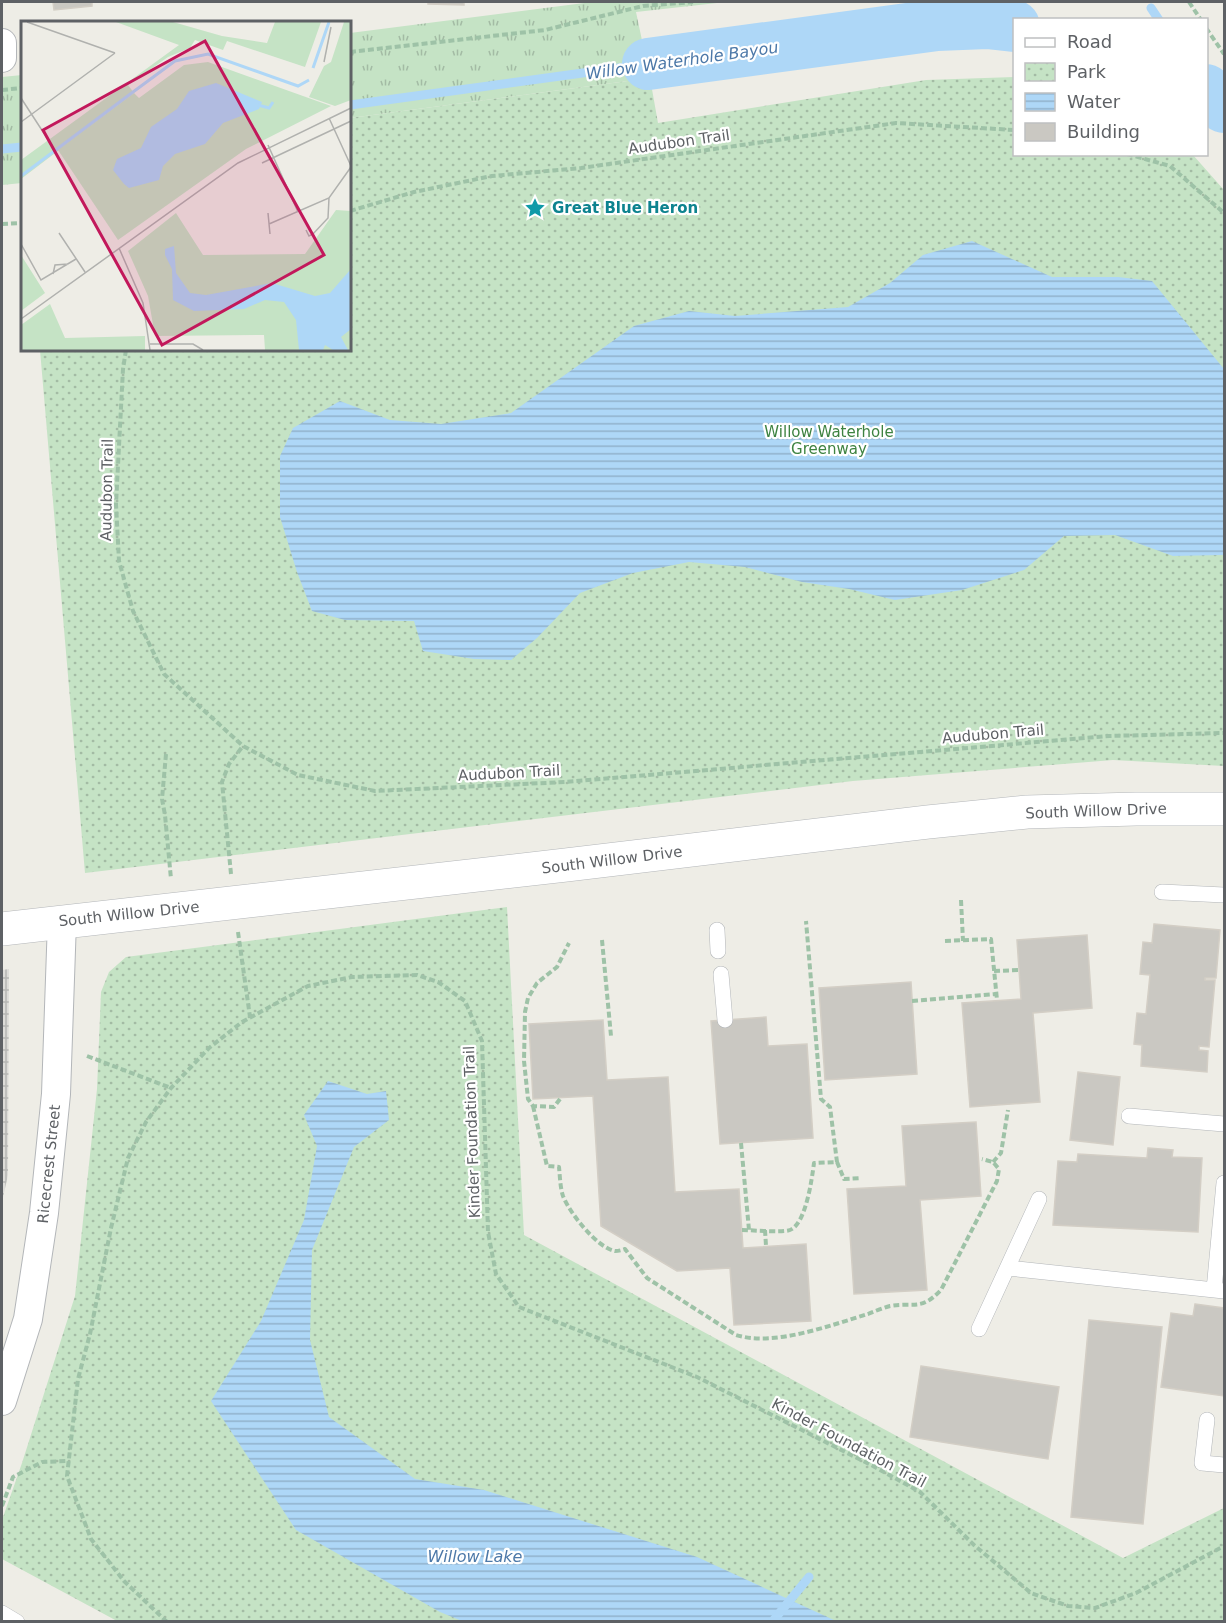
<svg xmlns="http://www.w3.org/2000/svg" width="1226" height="1623" viewBox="0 0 1226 1623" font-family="'DejaVu Sans',sans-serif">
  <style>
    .industrial { fill: url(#industrial-grid) }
    .grass { fill: url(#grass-tufts) }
    .park { fill: url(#park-dots) }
    .water { fill: url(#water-rules) }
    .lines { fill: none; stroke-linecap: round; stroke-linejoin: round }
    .stream { stroke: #aed7f7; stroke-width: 9 }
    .river { stroke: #aed7f7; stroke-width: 52 }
    .building { fill: #cac8c2; stroke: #d3cec5; stroke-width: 1.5 }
    .service-casing { stroke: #b3b6b9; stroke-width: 16 }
    .minor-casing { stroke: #b3b6b9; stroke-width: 30 }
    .tertiary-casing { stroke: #b3b6b9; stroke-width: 34 }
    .path { stroke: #9ec2a7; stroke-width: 4; stroke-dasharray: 6 3; stroke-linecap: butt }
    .service { stroke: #fff; stroke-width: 15 }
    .minor { stroke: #fff; stroke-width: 28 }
    .tertiary { stroke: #fff; stroke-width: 33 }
    .labels { text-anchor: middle; stroke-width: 4.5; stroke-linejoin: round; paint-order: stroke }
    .street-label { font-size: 15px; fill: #5e6165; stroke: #fff }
    .culture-label { font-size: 15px; font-weight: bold; fill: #0d838f; stroke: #fff; text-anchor: start }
    .park-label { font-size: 15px; fill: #3e8341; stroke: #fff }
    .water-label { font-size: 16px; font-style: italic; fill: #4c78a8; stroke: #fff }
    .inset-river { fill: none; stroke: #aed7f7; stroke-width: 3 }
    .inset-road { fill: none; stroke: #b0b1ae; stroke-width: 1.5 }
    .view { fill: #c2185b; fill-opacity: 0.15; stroke: #c2185b; stroke-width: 3 }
    .inset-edge { fill: none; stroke: #5e6165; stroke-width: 3 }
  </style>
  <defs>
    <pattern id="industrial-grid" width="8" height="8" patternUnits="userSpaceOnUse" patternTransform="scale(1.5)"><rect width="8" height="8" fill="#dddcd8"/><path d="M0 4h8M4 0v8" fill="none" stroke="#b6b6b3"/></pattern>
    <pattern id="grass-tufts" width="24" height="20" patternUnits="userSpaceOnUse" patternTransform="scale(1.5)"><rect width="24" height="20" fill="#c5e3c5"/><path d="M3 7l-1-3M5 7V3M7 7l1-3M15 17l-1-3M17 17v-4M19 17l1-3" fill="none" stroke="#a3bba4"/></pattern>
    <pattern id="park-dots" width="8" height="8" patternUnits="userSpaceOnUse" patternTransform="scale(1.5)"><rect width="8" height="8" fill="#c5e3c5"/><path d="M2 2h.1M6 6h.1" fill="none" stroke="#a3bba4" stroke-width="1.8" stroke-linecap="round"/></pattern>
    <pattern id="water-rules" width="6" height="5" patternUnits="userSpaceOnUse" patternTransform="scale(1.5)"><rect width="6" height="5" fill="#aed7f7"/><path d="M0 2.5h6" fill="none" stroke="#91b2cc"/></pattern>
  </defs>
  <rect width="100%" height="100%" fill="#eeede6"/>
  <path class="industrial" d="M9,969l-1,206 -6,27v-232z"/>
  <path class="grass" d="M592,2h134l-90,10 14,66 -300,40v-85z
    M22,75v108l-20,2v-108z"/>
  <path class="park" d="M1014,77v77l179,1 31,35v576l-111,-6 -260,21 -768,92 -45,-523h310v-232l300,-40 8,45 268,-43z
    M507,907l17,328 599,323 101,-50v113h-1107l-115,-62v-39l20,-57 53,-167 22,-207 4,-97 8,-20 17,-15z"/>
  <path class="water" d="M972,241l80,36h66l34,4 72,88v186l-51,1 -58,-21 -51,1 -40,34 -62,20 -67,10 -46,-11 -47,-7 -57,-15 -56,-5 -56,11 -53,20 -43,45 -26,22 -37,-1 -51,-8 -9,-30 -69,-1 -33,-9 -15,-39 -17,-55v-61l13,-28 47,-27 50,19 51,4 70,-11 123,-87 55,-15 46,5 113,-9 42,-24 33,-28z
    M328,1081l39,13 19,-3 3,29 -35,27 -42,103 -2,90 19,77 86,62 69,11 213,67 139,64h-374l-22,-9 -144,-82 -85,-129 50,-80 43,-101 13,-74 -13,-31z"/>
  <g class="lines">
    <path class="stream" d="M1151,8l8,12
      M350,105l298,-41
      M2,149l20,-2
      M772,1622l37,-45"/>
    <path class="river" d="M648,64l289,-39 50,-2 27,3
      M1206,90l18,17"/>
  </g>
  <path class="building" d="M53,2h39v4l-38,4z
    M428,2h36v3l-36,-1z
    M1154,924l66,6 -4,48h-11v2h10l-6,67 -10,-1v4l9,1 -1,21 -66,-6 1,-21 -8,-1 3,-31 9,1 4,-39 -10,-1 3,-32 9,1z
    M1087,935l5,73 -59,5 7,89 -70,5 -8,-104 59,-4 -4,-59z
    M911,982l6,92 -92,6 -6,-92z
    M766,1017l2,29 39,-2 6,94 -93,6 -9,-123z
    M603,1020l4,60 61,-3 7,115 64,-3 4,59 63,-4 5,77 -77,4 -4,-57 -53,3 -76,-45 -8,-130 -60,3 -4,-75z
    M1078,1072l42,5 -7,68 -43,-5z
    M976,1122l5,74 -61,4 7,90 -73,4 -7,-105 59,-3 -4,-60z
    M1148,1148l25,2 -1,7 30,1 -4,74 -145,-7 5,-64 19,1 1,-8 69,4z
    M1195,1304l29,4v88l-63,-9 10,-74 22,3z
    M1089,1320l73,7 -19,197 -72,-7z
    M921,1366l138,21 -11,72 -138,-22z"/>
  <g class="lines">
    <g class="service-casing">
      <path id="service" d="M1162,892l62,3
        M717,930l1,21
        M721,974l4,46
        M1129,1116l95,8
        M1008,1268l216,23
        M1214,1290l10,-107
        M979,1329l60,-130
        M1207,1420l-5,43 22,2
        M2,1613l15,9"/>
    </g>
    <g class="minor-casing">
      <path id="minor" d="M2,43v15
        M2,1401l26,-82 16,-106 12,-119 6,-173"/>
    </g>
    <g class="tertiary-casing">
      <path id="tertiary" d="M2,929l564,-64 362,-43 99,-10 109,-3h88"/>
    </g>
    <path class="path" d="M1189,2l12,18
      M1206,28l18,26
      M350,52l195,-22 98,-24 50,-4
      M2,90l20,-2
      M1127,154l43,12 54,47
      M350,211l64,-19 78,-16 89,-8 315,-45 118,7
      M2,224l20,-1
      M126,350l-3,19 -7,135 3,57 14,50 31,63 79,72 55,29 77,16 190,-9 544,-46 115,-3
      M166,754l-4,45 3,16 6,64
      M231,874l-9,-92 7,-18 14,-18
      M961,900l2,41
      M238,932l12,85
      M602,940l9,96
      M945,941l46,-2 6,61
      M994,971l25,-1
      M912,1001l85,-7
      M87,1056l84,32
      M560,1099l-6,8 -21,-1 -5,-7 -4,-38 1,-49 3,-14 9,-15 20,-16 12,-24
      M533,1106l14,60 12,1c1,9 1,20 4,29 6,16 34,52 52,55 4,0 7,-1 10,-2l22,29 89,57c38,12 95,-10 132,-21 7,-3 15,-6 22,-8 25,-4 31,5 51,-16l56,-109 2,-12 -6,-7 -11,-3
      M741,1143l8,87
      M837,1162l7,17 17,-1
      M993,1162l8,-9 7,-43
      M742,1230c10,0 40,3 48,0 16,-6 22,-52 24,-67l23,-1 -7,-55 -9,-8 -15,-178
      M765,1230l1,16
      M2,1506l11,-29 29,-15 26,-1
      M167,1622l-43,-41 -33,-42 -24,-63 11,-97 12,-45 21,-106 17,-70 18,-36 25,-34 38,-40 33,-26 66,-36 44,-9 65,-2 21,7 27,19 17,40 6,191 8,42 23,33 178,70 176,89 47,26 54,53 57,48 37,13 27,2 41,-15 88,-47"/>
    <use href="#service" class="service"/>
    <use href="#minor" class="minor"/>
    <use href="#tertiary" class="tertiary"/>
  </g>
  <defs>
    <g id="sight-bare" transform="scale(1.62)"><path d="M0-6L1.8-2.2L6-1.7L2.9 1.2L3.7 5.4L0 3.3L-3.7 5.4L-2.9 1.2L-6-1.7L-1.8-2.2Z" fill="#0f9aa8" stroke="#fff" stroke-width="2.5" paint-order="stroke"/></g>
  </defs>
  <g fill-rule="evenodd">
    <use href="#sight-bare" x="535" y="208"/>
  </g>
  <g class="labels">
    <g class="street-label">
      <text transform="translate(679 142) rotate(-8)" y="5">Audubon Trail</text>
      <text transform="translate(107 490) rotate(-89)" y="5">Audubon Trail</text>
      <text transform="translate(993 734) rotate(-5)" y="5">Audubon Trail</text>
      <text transform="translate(509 773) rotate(-3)" y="5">Audubon Trail</text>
      <text transform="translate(1096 811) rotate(-2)" y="5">South Willow Drive</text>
      <text transform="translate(612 860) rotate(-7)" y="5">South Willow Drive</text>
      <text transform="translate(129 914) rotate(-6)" y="5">South Willow Drive</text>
      <text transform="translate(472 1132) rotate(-92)" y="5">Kinder Foundation Trail</text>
      <text transform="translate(49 1164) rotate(-84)" y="5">Ricecrest Street</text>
      <text transform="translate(849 1443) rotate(28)" y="5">Kinder Foundation Trail</text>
    </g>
    <g class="culture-label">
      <text x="552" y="213">Great Blue Heron</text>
    </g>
    <g class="park-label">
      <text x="829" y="437">Willow Waterhole<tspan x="829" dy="17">Greenway</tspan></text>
    </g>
    <g class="water-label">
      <text transform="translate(682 60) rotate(-8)" y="6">Willow Waterhole Bayou</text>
      <text x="475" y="1562">Willow Lake</text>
    </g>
  </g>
  <g transform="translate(21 21)">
    <rect width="330" height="330" fill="#eeede6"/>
    <path d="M95,1h57l49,14 45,7 8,-21h46l-16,45 -78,-26 -4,9 -28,-10 -5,8 -22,9 -40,28 6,8 -113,86v-19l158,-115zM323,1h7v78l-16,6 -26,-9 15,-31 7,-4z" fill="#c5e3c5"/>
    <path d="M187,41l123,44 -85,43 -128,91 -60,-90 76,-57 5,5 45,-33zM315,189l15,1v139h-86l-1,-15 -109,1 -7,-40 -20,-45 48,-38 27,42 102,-1zM0,234l24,38 -24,18zM29,283l15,34 80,-2v14h-124v-25z" fill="#c5e3c5"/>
    <path d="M195,62l46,19 -3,7 -36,14 -18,21 -30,10 -12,12 -4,14 -30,8 -5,-4 -11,-14 4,-11 24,-11 10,-21 26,-18 12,-18zM153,225l2,27 14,20 16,2 66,-12 43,13 15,-3 21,-24v60l-10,8 7,13h-15l-8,-5 -2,5h-24l-3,-30 -12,-18 -19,-2 -21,9 -50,2 -21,-11 -1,-31 -7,-14v-6z" fill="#aed7f7"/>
    <path class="inset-river" d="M292,47l16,-46M112,71l42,-31 33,-7 90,32 11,-6M237,84l11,3 4,-6M0,155l112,-84"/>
    <path class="inset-road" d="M6,1l88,31M303,41l7,-35M0,77l26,40M308,97l22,48M0,101l94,-69M247,124l30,67M241,142l89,-42M247,192l2,21M248,203l60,-26 22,-31M285,209l3,6 4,-2 15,-16 1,-20M38,212l26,39M0,223l20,36 35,-21M98,227l24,55 7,47M32,253l2,-9 13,-1M0,298l217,-156 113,-55M129,323h43l10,6"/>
    <path class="view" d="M184,20l119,214 -162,90 -119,-215z"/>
    <rect width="330" height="330" class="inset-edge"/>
  </g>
  <rect width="1226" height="1623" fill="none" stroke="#5e6165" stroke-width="6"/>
  <rect x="1013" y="18" width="195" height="138" fill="#ffffff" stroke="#bfc0c1" stroke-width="1.5"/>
  <rect x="1025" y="38" width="30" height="9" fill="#ffffff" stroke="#bfc0c1" stroke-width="1.5"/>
  <text x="1067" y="48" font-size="18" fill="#5e6165">Road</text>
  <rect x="1025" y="63" width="30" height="18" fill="url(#park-dots)" stroke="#bfc0c1" stroke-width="1.5"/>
  <text x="1067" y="78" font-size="18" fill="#5e6165">Park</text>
  <rect x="1025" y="93" width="30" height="18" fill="url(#water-rules)" stroke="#bfc0c1" stroke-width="1.5"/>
  <text x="1067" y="108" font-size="18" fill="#5e6165">Water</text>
  <rect x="1025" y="123" width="30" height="18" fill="#cac8c2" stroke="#bfc0c1" stroke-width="1.5"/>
  <text x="1067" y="138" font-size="18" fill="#5e6165">Building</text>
</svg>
